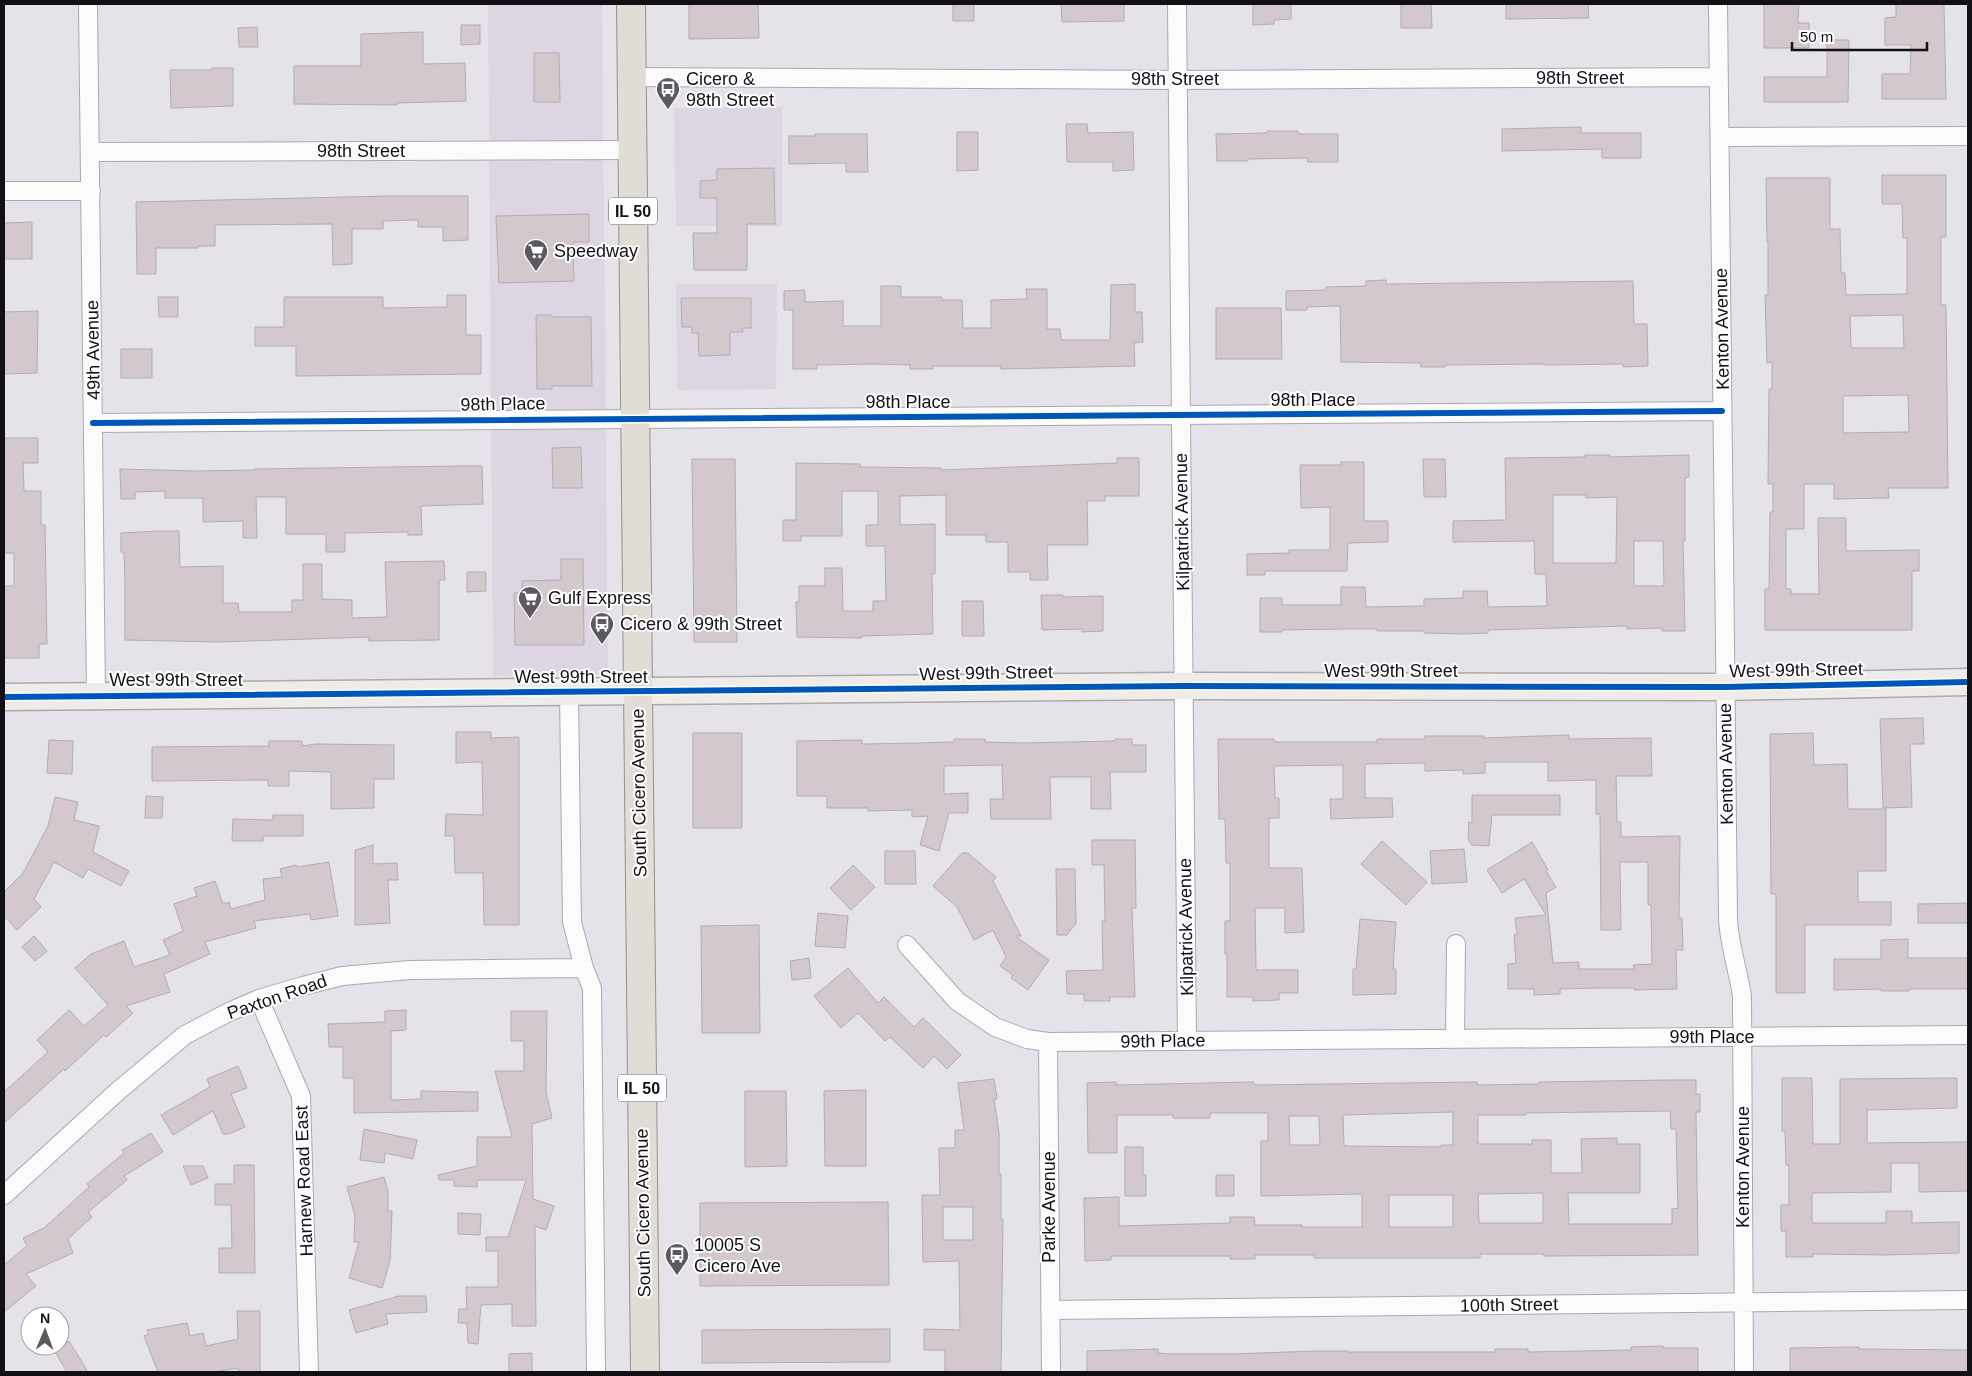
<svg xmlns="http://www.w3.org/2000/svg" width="1972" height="1376" viewBox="0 0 1972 1376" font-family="Helvetica,sans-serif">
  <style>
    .commercial { fill: #ded5e3 }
    .building { fill: #d4c8cf; stroke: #b1adb1; fill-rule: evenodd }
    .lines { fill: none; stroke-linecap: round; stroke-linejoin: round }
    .street-casing { stroke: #aba9af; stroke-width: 20 }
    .secondary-casing { stroke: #aba9af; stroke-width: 29 }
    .primary-casing { stroke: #979186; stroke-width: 30 }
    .street { stroke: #fbfbfc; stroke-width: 18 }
    .secondary { stroke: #eeebe9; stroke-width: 26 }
    .primary { stroke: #e1ddd6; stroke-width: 28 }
    .cycleway-casing { stroke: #fff; stroke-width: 9 }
    .cycleway { stroke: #0057b8; stroke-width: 6 }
    .labels { text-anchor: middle; stroke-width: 4; stroke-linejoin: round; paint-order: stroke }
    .shield { fill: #fff; stroke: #59585b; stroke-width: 1 }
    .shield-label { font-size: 16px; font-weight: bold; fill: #121015 }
    .street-label { font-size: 18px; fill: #121015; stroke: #fff }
    .poi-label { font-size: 18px; fill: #121015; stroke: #fff; text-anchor: start }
  </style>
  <rect width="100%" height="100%" fill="#e5e2ea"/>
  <path class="commercial" d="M488,4h114l6,663 -2,5 -7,3 -106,1z
    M782,107v119h-106l-2,-118z
    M676,284h101l-1,105 -99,1z"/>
  <path class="building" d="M689,4h69l1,34 -70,1z
    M953,4h21v17h-21z
    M1061,4h63v17l-62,1z
    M1253,4h38v15l-17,1v4l-21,1z
    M1401,4h30l1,24h-31z
    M1506,4h82l1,14 -83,1z
    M1764,4h35l-1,19h11v25h-45z
    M1896,4h48l2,95h-64v-25h28l1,-29h-26v-27l11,-1z
    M461,25h19v19l-19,1z
    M257,27l1,20h-19l-1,-19z
    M423,32v32l42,-1 1,38 -69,2v2l-103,-1v-38h67v-32z
    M1827,40h22l-1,62h-84v-25h63z
    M534,53h25l1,49h-26z
    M212,68h21v38l-62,2 -1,-38h42z
    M1066,124h21l1,9 45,-1 1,38 -21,1v-9h-46z
    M1581,127v6h60v25h-39v-9l-100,2v-22z
    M1267,131h31v3h40v28h-30l-1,-4 -59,1v2h-31l-1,-27 51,-1z
    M957,132h21v38l-21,1z
    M815,134h52l1,38h-22v-9l-57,1v-28h26z
    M774,168l1,56h-28v46h-53l-1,-37h24v-35h-17v-17l17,-1v-11z
    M1882,175h64v62h-5v68h5l2,183h-60l1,10 -55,1v-15h-30v45h-18v60h5v5h28l-1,-76h28v33l73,-1v21h-7v59h-147v-41h4l1,-77h3v-28h-5l1,-95h3v-27l-5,1 -2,-68h3v-53h-1l-1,-64h64v51h10l1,44h4l1,22 61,-1v-56h-4l-1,-34h-20zM1903,315l1,33h-53l-1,-32zM1908,395l1,37 -66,1v-37z
    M388,196h80v44l-25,1v-14h-25v-7l-35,1v8h-31v35l-19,1 -1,-41 -117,1v21h-17v2h-42v26h-19l-1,-72z
    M589,214v28h-16l1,39 -75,2 -3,-67z
    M32,222v37h-28v-36z
    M1386,280v4l247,-3 1,43h13l1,42 -25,1v-3l-78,1v-1l-100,1v2h-24l-1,-4 -79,-1 -1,-56 -33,1v3h-21v-19l40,-1v-3l40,-1v-5z
    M1135,284v28h7l1,30 -9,1 1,23 -134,3v-3h-68v3h-23v-4l-34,-1 -59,1v4h-24v-59h-9v-19l21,-1v12l38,-1v25h38v-40h20v11h41v3h20l1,28h28v-28l36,-1 -1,-10h21v40h13l1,11h49l1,-55z
    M447,295h19v40h15v39l-185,2v-30h-41v-19h29v-30h99v11l64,-1z
    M158,297h20v20h-19z
    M681,298h70v30h-9l1,4h-13v23l-31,1 -1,-23h-6v-6h-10z
    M1216,308h65l1,51h-66z
    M38,311l-1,62 -33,1v-62z
    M536,315h16v2h39l1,69h-40v3h-15z
    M121,349h31v29h-31z
    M4,438h34v25h-15l1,28h17v34h4l2,119h-8v14h-35v-72h10v-33h-10z
    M581,447l1,41h-29l-1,-40z
    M1585,455h25v2l79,-2v22l-4,1v63h-2l2,90h-23v-3l-35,1v-3l-139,4v3l-25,1 -39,-1v-2h-47v-2h-36l-59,1v2h-22v-34h22v7h59v-18h24l1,20 58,-1v-7l39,-1v-7h24l1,16 59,-1 -1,-32h-11l-1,-33 -81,1v-21l53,-1 -1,-62 80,-1zM1553,495h33v3l31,-1 -1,66h-63zM1634,541h29l1,45h-30z
    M1117,458h22v38h-34v5h-18l1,44h-41l1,35h-18v-8h-22v-30h-22v-7h-40v-40l-46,1v29l35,-1v50h-3l1,60 -71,2v2l-65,-1 -1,-35h3v-16h26v-18h17l1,43h30v-10h13l-1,-55h-19v-21h12v-34h-36v45h-41v5h-18v-21h13v-57l64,1v3l81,1v2l176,-7z
    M692,459h43l2,183h-43z
    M1423,459h22l1,38h-22z
    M1341,462h23v59h24v21l-40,1 -1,28h-82v4h-18v-21l42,-1v-3h41v-43l-29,1 -1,-43h41z
    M461,466h21l1,38 -62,2 1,29h-14v-3l-63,1v19h-19v-18h-40v-37h-30l1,41h-14v-17l-40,1v-24h-38v-7l-30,1v7h-14l-1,-30 76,2 59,-1v-1z
    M160,531h19l1,36 43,-1v37h15l1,9h53v-12h11v-36h19v35l30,1v18l35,-1 -2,-55 59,-1 1,19h-6v60l-70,1v-4l-151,5 -93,-2v-56l-1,-32h-3v-19z
    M561,559h22l1,86h-69l-1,-52h8v-12l39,-1z
    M467,572h19v19l-19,1z
    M1041,595h22v2l40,-1v35l-21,1v-3l-40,1z
    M962,601h21l1,35h-22z
    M1923,718l1,26h-14l2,63 -29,1 -3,-89z
    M456,732h35v6l28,-1v188h-35l-1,-52h-28l-1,-37h-9l1,-22 37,1 -1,-53 -26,1z
    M693,733h49v95h-49z
    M1813,733l1,32 33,-1 1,45h38v62h-28v31h33v23h-86v68h-29v-99h-5l-1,-160z
    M1569,735v4l82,-1 1,38h-36l1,46h4v15l59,-1 -1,82h3l1,32h-7l1,39 -43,1v-2h-33l-41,1v5l-26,1v-6h-26v-25l8,-1 -2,-28 3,-1 -2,-16 31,-3 -22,-36 -22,14 -15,-23 45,-28 16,28 -2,1 10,16 -10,6 7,70 26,-1v7h55l-1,-4 19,-1 -1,-59h-3v-43h-28l1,68h-20l-1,-116h-4v-34l-48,1v-19h-63v11l-22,1v-4l-38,1v-8l-60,1v34h27l1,19 -62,2 -1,-20h13v-34l-69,1 1,32h4v20h-10v50h33l2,64 -19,1v-25h-30l1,62h42v23h-19v7l-26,1v-4h-26v-43h-2v-33h5v-58h-4l-1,-44h-6l-1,-80h56v3h103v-3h48v-3h59v2z
    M954,739h31v3l38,1 92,-2v-2h17v6h14v27h-36l1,37h-20v-32h-41l1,42h-60l-1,-20h13l-1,-34 -58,1v28l24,-1v20h-19l-10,38 -19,-6 8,-29 -16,1v-7l-44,1v-3h-41v-12h-30v-55l65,-1v4l57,-1 35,-1z
    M49,740l24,1 -1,33 -25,-1z
    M269,741h33v5l14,-2 78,1v34h-20v29l-43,1v-37l-42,-1v15h-21v-6l-116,1v-34l117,-1z
    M1472,795h88v20h-68l-3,31 -17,-1 -4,-6 1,-17 3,1z
    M146,796l17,1 -1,21h-17z
    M55,797l23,5 -4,18 25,6 -6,26 36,19 -8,15 -33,-17 -5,9 -29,-16 -20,37 7,8 -24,23 -13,-14v-24l19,-19 25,-47z
    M273,815h30v21h-40v5h-31l1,-22 40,1z
    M1092,840h43l1,68h-4l3,89h-25v4h-26v-7h-17l-1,-23 37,-1 -1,-49h3l-1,-56h-12z
    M1382,841l45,41 -21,23 -45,-41z
    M373,845v19l24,-1 1,17h-10l2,43 -35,2v-75z
    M1464,849l3,33 -35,2 -2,-33z
    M885,851h30l1,33h-31z
    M962,853h6l28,24 -3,4 28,55h-6l34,24 -21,30 -17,-12 2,-3 -13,-9 6,-9 -13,-27 -19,10 -17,-33 -24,-21z
    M329,862l9,54 -27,4 -1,-6 -56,7 2,7 -51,14 5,12 -46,20 6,18 -44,14 7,7 -27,24 -2,-2 -39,36 -1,-2 -60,54v-31l44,-40 -11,-12 32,-30 15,16 24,-21 -33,-37 16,-14 33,-13 10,26 36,-12 -7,-15 20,-9 -9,-27 23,-8 -3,-8 21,-7 8,23 6,-2 2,7 34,-9 -2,-21 19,-2 -2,-8 16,-4 1,2z
    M853,865l22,22 -24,23 -21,-22z
    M1056,869h19l1,54 -9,12h-10z
    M1968,903v20h-50v-19z
    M818,913l30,3 -3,32 -30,-2z
    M1360,919l36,3 -3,47h3v25l-43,1v-26h3z
    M759,925l1,108h-58l-1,-107z
    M34,936l13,15 -12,10 -13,-14z
    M1908,939v19h60v31h-59v2h-28v-2l-47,1v-31h47v-19z
    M809,958l2,20 -19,2 -2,-19z
    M848,968l30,35 6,-6 30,30 9,-9 38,37 -14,14 -13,-13 -11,12 -33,-31 -5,4 -27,-28 -17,15 -27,-32z
    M406,1010v20l-15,1v69l30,-1v-8l57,1v19l-124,2v-35h-11v-31h-14l-1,-23 57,-2v-11z
    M511,1011h36l-1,81 6,26 -20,6 1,75 21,7 -8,24 -11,-4 1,100h-24v-22l-31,1 -3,39 -10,-1 -1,-20h-9l1,-14h8l-1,-22h32v-36h-12v-14h22l18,-57h-49v7l-23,-1v-6h-15l-1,-5 39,-9v-29h35l-17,-66h29v-30h-13z
    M238,1066l9,22 -16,6 14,33 -16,7h-6l-10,-23 -40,24 -12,-20 49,-28 -3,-8z
    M1782,1078h30l1,66h27v-65l117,-1v30l-90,2v33l101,-1v49l-49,1v-29h-28v29l-79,1v30h74v-12h26v12l47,-1v31l-73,2 -73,-1v3h-27v-26h-5v-26h8v-40h-3l-1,-34h-3z
    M994,1079l3,20h-3l5,34v41h2v45h2l-2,153h-56v-22h-21v-21l36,1 -1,-69 -36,1 -1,-67h18l-1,-47h16v-18h9l-6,-47zM943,1207h30v33h-30z
    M1670,1080h26v14h4v18h-4l2,143 -154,1v-2h-64v4h-166v-3h-59v4h-25v-3h-119v4l-26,1 -1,-63 35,-1v29l111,-3v-6h24l1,8h47v2h60v-33l-101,2v-55h7v-28h-58v5h-37v-3h-56v38h-29l-1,-70 29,-1v3l138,-3v3l223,-3v3l62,-1v-2zM1670,1111l1,18h5l2,79 -6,1v15h-103l-1,-31h72v-49h-23v-6l-36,1 1,34h-31v-33h-19v4h-54v-29h48v-2zM1453,1112v33h-12v2l-97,-1 -1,-31zM1289,1116h30l1,29h-30zM1543,1193v30h-64l-1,-29zM1389,1195h64v32h-64z
    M866,1090v76h-41l-1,-75z
    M745,1091h41l1,75 -42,1z
    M364,1129l53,11 -4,19 -28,-6 -1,10 -24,-3z
    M151,1133l12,19 -39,24 3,4 -39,32 4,5 -24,22 5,14 -47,21 10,12 -32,26v-47l23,-19 -4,-8 21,-10 45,-41 -2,-3 37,-31 -2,-3z
    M1125,1147h18v28h3v21h-21z
    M234,1165h20l1,108h-36v-25h13l-1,-43h-16v-21h19z
    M183,1166h20l5,12 -17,7z
    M1216,1175h18v21h-18z
    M384,1177l4,15v19h4l-2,50 -8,27 -33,-10 10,-36h-5l1,-26 -8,-29z
    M888,1202l1,83 -189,1v-83z
    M458,1213l23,1 -1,21 -22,-1z
    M399,1296h27l1,16 -41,2 2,10 -32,9 -7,-23z
    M237,1311h23v61h-22v-4l-24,4h-56l-14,-36 5,-2 -2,-4 40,-7 3,13 13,-3 3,13 32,-7z
    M890,1329v33l-188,1v-33z
    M69,1341l19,31h-21l-13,-22z
    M1663,1346v2h35v24h-611v-21l71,-2v4l10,1h64l84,-3h32v1h147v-3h33v3l103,-2v-3z
    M1859,1347v2l109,1v22h-178v-24z
    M532,1353v19h-23v-18z"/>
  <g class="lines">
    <g class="street-casing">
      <path id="street" d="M88,4l8,692
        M1177,4l10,1036
        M1718,4l10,914c1,27 10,51 14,78l2,376
        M631,77l546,3 542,-3
        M1720,137l248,-1
        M90,152l542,-2
        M4,191h87
        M93,423l1629,-12
        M569,692l3,230 12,46 8,20 4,384
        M907,945l50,56 38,26 32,12 21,3 920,-7
        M259,999l42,97 8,276
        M1455,1039l1,-95
        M1048,1042l3,330
        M4,1195l114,-104 67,-56 44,-23 30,-13 44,-13 39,-10 68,-6 174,-2
        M1050,1310l918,-10"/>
    </g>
    <g class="secondary-casing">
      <path id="secondary" d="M4,697l1179,-11 542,1 243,-5"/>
    </g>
    <g class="primary-casing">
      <path id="primary" d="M631,4l14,1368"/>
    </g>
    <use href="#street" class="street"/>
    <use href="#secondary" class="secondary"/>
    <use href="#primary" class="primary"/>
    <g class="cycleway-casing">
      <path id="cycleway" d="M93,423l1629,-12
        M4,697l1179,-11 542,1 243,-5"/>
    </g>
    <use href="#cycleway" class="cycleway"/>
  </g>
  <defs>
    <g id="bus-pin" transform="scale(1.25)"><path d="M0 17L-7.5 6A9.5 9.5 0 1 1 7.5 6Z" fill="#5c5a60" stroke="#fff"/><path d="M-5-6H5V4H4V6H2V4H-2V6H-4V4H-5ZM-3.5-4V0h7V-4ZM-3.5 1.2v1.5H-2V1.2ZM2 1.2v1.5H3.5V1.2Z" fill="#fff"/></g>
    <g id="supermarket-pin" transform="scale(1.25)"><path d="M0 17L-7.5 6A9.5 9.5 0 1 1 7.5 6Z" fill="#5c5a60" stroke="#fff"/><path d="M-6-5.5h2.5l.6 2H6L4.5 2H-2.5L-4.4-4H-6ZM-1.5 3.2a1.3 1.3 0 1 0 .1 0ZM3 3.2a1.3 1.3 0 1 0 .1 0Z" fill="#fff"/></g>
  </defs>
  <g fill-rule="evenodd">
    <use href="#bus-pin" x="668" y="89"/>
    <use href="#supermarket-pin" x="536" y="251"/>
    <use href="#supermarket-pin" x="530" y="598"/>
    <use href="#bus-pin" x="602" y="624"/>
    <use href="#bus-pin" x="677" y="1255"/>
  </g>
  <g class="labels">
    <g class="shield">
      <rect x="609" y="197.5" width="48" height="27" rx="4"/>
      <rect x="618" y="1074.5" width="48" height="27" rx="4"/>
    </g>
    <g class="shield-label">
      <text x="633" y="217">IL 50</text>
      <text x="642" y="1094">IL 50</text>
    </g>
    <g class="street-label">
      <text x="1580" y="84">98th Street</text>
      <text x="1175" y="85">98th Street</text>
      <text x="361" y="157">98th Street</text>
      <text transform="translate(1722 329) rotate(-91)" y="6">Kenton Avenue</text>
      <text transform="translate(93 350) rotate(-91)" y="6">49th Avenue</text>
      <text x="1313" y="406">98th Place</text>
      <text x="908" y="408">98th Place</text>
      <text transform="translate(503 404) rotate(-1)" y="6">98th Place</text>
      <text transform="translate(1182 522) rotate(-91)" y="6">Kilpatrick Avenue</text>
      <text transform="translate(1796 670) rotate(-1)" y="6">West 99th Street</text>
      <text x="1391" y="677">West 99th Street</text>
      <text transform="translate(986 673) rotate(-1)" y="6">West 99th Street</text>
      <text x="581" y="683">West 99th Street</text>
      <text x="176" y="686">West 99th Street</text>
      <text transform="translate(1726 764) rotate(-91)" y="6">Kenton Avenue</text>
      <text transform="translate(639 793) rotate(-91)" y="6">South Cicero Avenue</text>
      <text transform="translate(1186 927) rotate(-91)" y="6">Kilpatrick Avenue</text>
      <text transform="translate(277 997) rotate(-19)" y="6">Paxton Road</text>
      <text x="1712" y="1043">99th Place</text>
      <text transform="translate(1163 1041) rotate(-1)" y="6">99th Place</text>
      <text transform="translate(1743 1167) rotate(-90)" y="6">Kenton Avenue</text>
      <text transform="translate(304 1181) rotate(-92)" y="6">Harnew Road East</text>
      <text transform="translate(1049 1207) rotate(-90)" y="6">Parke Avenue</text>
      <text transform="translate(643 1213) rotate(-91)" y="6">South Cicero Avenue</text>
      <text transform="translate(1509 1305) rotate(-1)" y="6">100th Street</text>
    </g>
    <g class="poi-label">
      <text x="686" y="85">Cicero &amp;<tspan x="686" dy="21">98th Street</tspan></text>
      <text x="554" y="257">Speedway</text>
      <text x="548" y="604">Gulf Express</text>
      <text x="620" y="630">Cicero &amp; 99th Street</text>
      <text x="694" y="1251">10005 S<tspan x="694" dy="21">Cicero Ave</tspan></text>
    </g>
  </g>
  <rect width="1972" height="1376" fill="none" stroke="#121015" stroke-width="10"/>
  <g transform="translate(45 1331) rotate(1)"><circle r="24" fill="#ffffff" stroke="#a09fa1"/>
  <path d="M0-4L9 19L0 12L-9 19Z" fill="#5c5a60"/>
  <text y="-8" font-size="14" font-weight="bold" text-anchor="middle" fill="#121015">N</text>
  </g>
  <path d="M1792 42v8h135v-8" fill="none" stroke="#121015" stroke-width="2.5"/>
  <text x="1800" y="42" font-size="15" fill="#121015" stroke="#ffffff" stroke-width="4" paint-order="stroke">50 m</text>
</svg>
